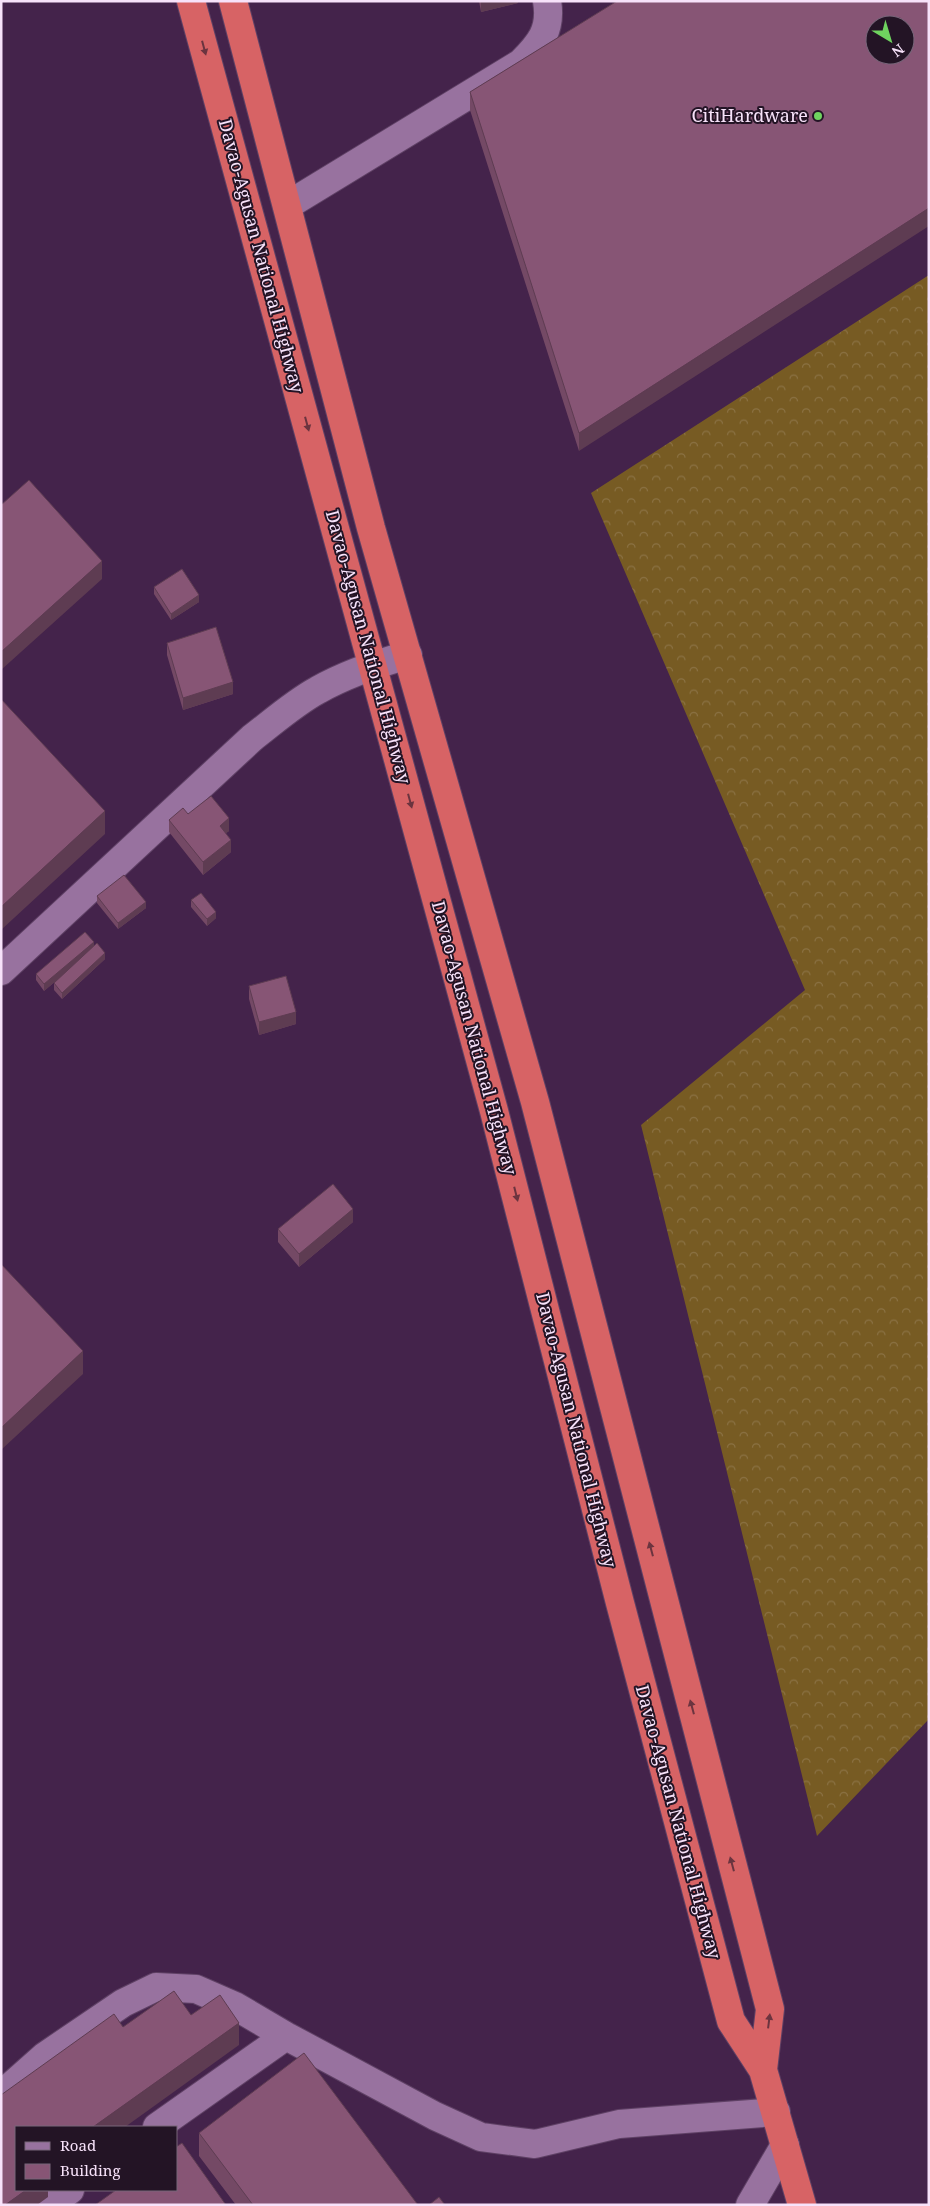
<svg xmlns="http://www.w3.org/2000/svg" width="930" height="2206" viewBox="0 0 930 2206" font-family="'Noto Serif',serif">
  <style>
    .forest { fill: url(#forest-crowns) }
    .lines { fill: none; stroke-linecap: round; stroke-linejoin: round }
    .minor-casing { stroke: #5f4165; stroke-width: 30 }
    .highway-casing { stroke: #5f4165; stroke-width: 30 }
    .minor { stroke: #98729f; stroke-width: 28 }
    .highway { stroke: #d76365; stroke-width: 28 }
    .wall { fill: #744965 }
    .shaded-wall { fill: #5e3c52 }
    .building { fill: #875575; stroke: #5e3c52; fill-rule: evenodd }
    .oneway { fill: #6b343f }
    .poi-dot { fill: #6fd35f; stroke: #231425; stroke-width: 2 }
    .labels { text-anchor: middle; stroke-width: 4; stroke-linejoin: round; paint-order: stroke }
    .poi-label { font-size: 18px; fill: #f7e2fa; stroke: #231425; text-anchor: end }
    .street-label { font-size: 18px; fill: #f7e2fa; stroke: #231425 }
  </style>
  <defs>
    <pattern id="forest-crowns" width="20" height="18" patternUnits="userSpaceOnUse" patternTransform="scale(1.25)"><rect width="20" height="18" fill="#775b23"/><path d="M2 6a3 3 0 1 1 6 0M12 15a3 3 0 1 1 6 0" fill="none" stroke="#8b7244"/></pattern>
  </defs>
  <rect width="100%" height="100%" fill="#44234b"/>
  <path class="forest" d="M929,275v1444l-112,117 -176,-711 164,-135 -214,-497z"/>
  <g class="lines">
    <g class="minor-casing">
      <path id="minor" d="M288,205l233,-142c19,-19 31,-33 26,-62
        M1,971l251,-233c21,-16 42,-35 66,-48 28,-16 58,-26 90,-35
        M1,2095l44,-39 78,-53 33,-16 40,2 39,17 51,30 149,80 46,21 54,7 84,-20 157,-12
        M157,2127l129,-91
        M48,2205l22,-15
        M750,2205l35,-60"/>
    </g>
    <g class="highway-casing">
      <path id="highway" d="M191,1l303,1110 126,492 111,418 32,49 39,135
        M233,1l138,527 164,574 235,907 -7,61"/>
    </g>
    <use href="#minor" class="minor"/>
    <use href="#highway" class="highway"/>
  </g>
  <path class="wall" d="M479,1h39v2l-37,9z
    M617,1l-38,450 -109,-341v-18z
    M154,587l45,15 -28,18 -17,-26z
    M167,643l66,51 -50,16 -16,-55z
    M169,820l60,11 -3,2 5,19 -28,23 -34,-43z
    M97,896l49,12 -28,21 -21,-26z
    M191,900l25,18 -9,8 -16,-19z
    M94,946l11,13 -43,40 -8,-9v-7l11,-10 -21,18 -8,-11v-6z
    M249,986l47,38 -37,11 -10,-36z
    M353,1222l-54,45 -21,-25v-13z
    M199,2133l219,72h-182l-37,-49z"/>
  <path class="shaded-wall" d="M481,1h37v2l-37,9z
    M929,208v18l-350,225v-18z
    M102,561v18l-101,91v-18z
    M199,595v7l-28,18v-6z
    M233,682v12l-50,16v-12z
    M105,811v23l-104,96v-23z
    M229,818v13l-9,7v-12z
    M231,840v12l-28,23v-13z
    M146,902v6l-28,21v-6z
    M216,912v6l-9,8v-7z
    M94,942v7l-50,42v-7z
    M105,953v6l-43,40v-6z
    M296,1012v12l-37,11v-13z
    M353,1209v13l-54,45v-13z
    M83,1351v23l-82,76v-22z
    M239,2023v22l-114,82h-32z
    M26,2190h22v7l-11,8h-32z"/>
  <path class="building" d="M617,1h312v207l-350,225 -109,-341zM875,25h30v30h-30z
    M29,480l73,81 -101,91v-147z
    M182,569l17,26 -28,19 -17,-27z
    M216,627l17,55 -50,16 -16,-55z
    M1,699l104,112 -104,96z
    M211,796l18,22 -9,8 11,14 -28,22 -34,-42 14,-12 5,6z
    M124,875l22,27 -28,21 -21,-27z
    M201,893l15,19 -9,7 -16,-19z
    M85,932l9,10 -50,42 -8,-10z
    M97,943l8,10 -43,40 -8,-10z
    M286,976l10,36 -37,10 -10,-36z
    M333,1184l20,25 -54,45 -21,-25z
    M1,1264l82,87 -82,77z
    M174,1991l17,24 29,-20 19,28 -146,104h-77v63h10l-21,15h-4v-110l113,-81 9,13z
    M304,2053l114,152h-165l-54,-72z
    M182,2143l44,62h-131l21,-15h60v-43z
    M439,2197l6,8h-16z"/>
  <defs><path id="oneway-solid" d="M-6-.8H1V-3.2L6.5 0L1 3.2V.8H-6Z" transform="scale(1.25)"/></defs>
  <g class="oneway">
    <use href="#oneway-solid" transform="translate(204 48) rotate(75)"/>
    <use href="#oneway-solid" transform="translate(307 424) rotate(75)"/>
    <use href="#oneway-solid" transform="translate(410 801) rotate(75)"/>
    <use href="#oneway-solid" transform="translate(516 1194) rotate(76)"/>
    <use href="#oneway-solid" transform="translate(651 1549) rotate(-105)"/>
    <use href="#oneway-solid" transform="translate(692 1707) rotate(-105)"/>
    <use href="#oneway-solid" transform="translate(732 1864) rotate(-105)"/>
    <use href="#oneway-solid" transform="translate(769 2021) rotate(-83)"/>
  </g>
  <circle class="poi-dot" cx="818" cy="116" r="5"/>
  <g class="labels">
    <g class="poi-label">
      <text x="808" y="122">CitiHardware</text>
    </g>
    <g class="street-label">
      <text transform="translate(261 256) rotate(75)" y="6">Davao-Agusan National Highway</text>
      <text transform="translate(368 647) rotate(75)" y="6">Davao-Agusan National Highway</text>
      <text transform="translate(474 1038) rotate(75)" y="6">Davao-Agusan National Highway</text>
      <text transform="translate(576 1430) rotate(76)" y="6">Davao-Agusan National Highway</text>
      <text transform="translate(678 1822) rotate(75)" y="6">Davao-Agusan National Highway</text>
    </g>
  </g>
  <rect width="930" height="2206" fill="none" stroke="#f7e2fa" stroke-width="5"/>
  <rect x="15" y="2126" width="162" height="65" fill="#231425" stroke="#78667a"/>
  <rect x="25" y="2142" width="25" height="8" fill="#98729f" stroke="#78667a"/>
  <text x="60" y="2151" font-size="15" fill="#f7e2fa">Road</text>
  <rect x="25" y="2164" width="25" height="15" fill="#875575" stroke="#78667a"/>
  <text x="60" y="2176" font-size="15" fill="#f7e2fa">Building</text>
  <g transform="translate(890 40) rotate(142)"><circle r="24" fill="#231425" stroke="#78667a"/>
  <path d="M0-4L9 19L0 12L-9 19Z" fill="#6fd35f"/>
  <text y="-8" font-size="14" font-weight="bold" text-anchor="middle" fill="#f7e2fa">N</text>
  </g>
</svg>
